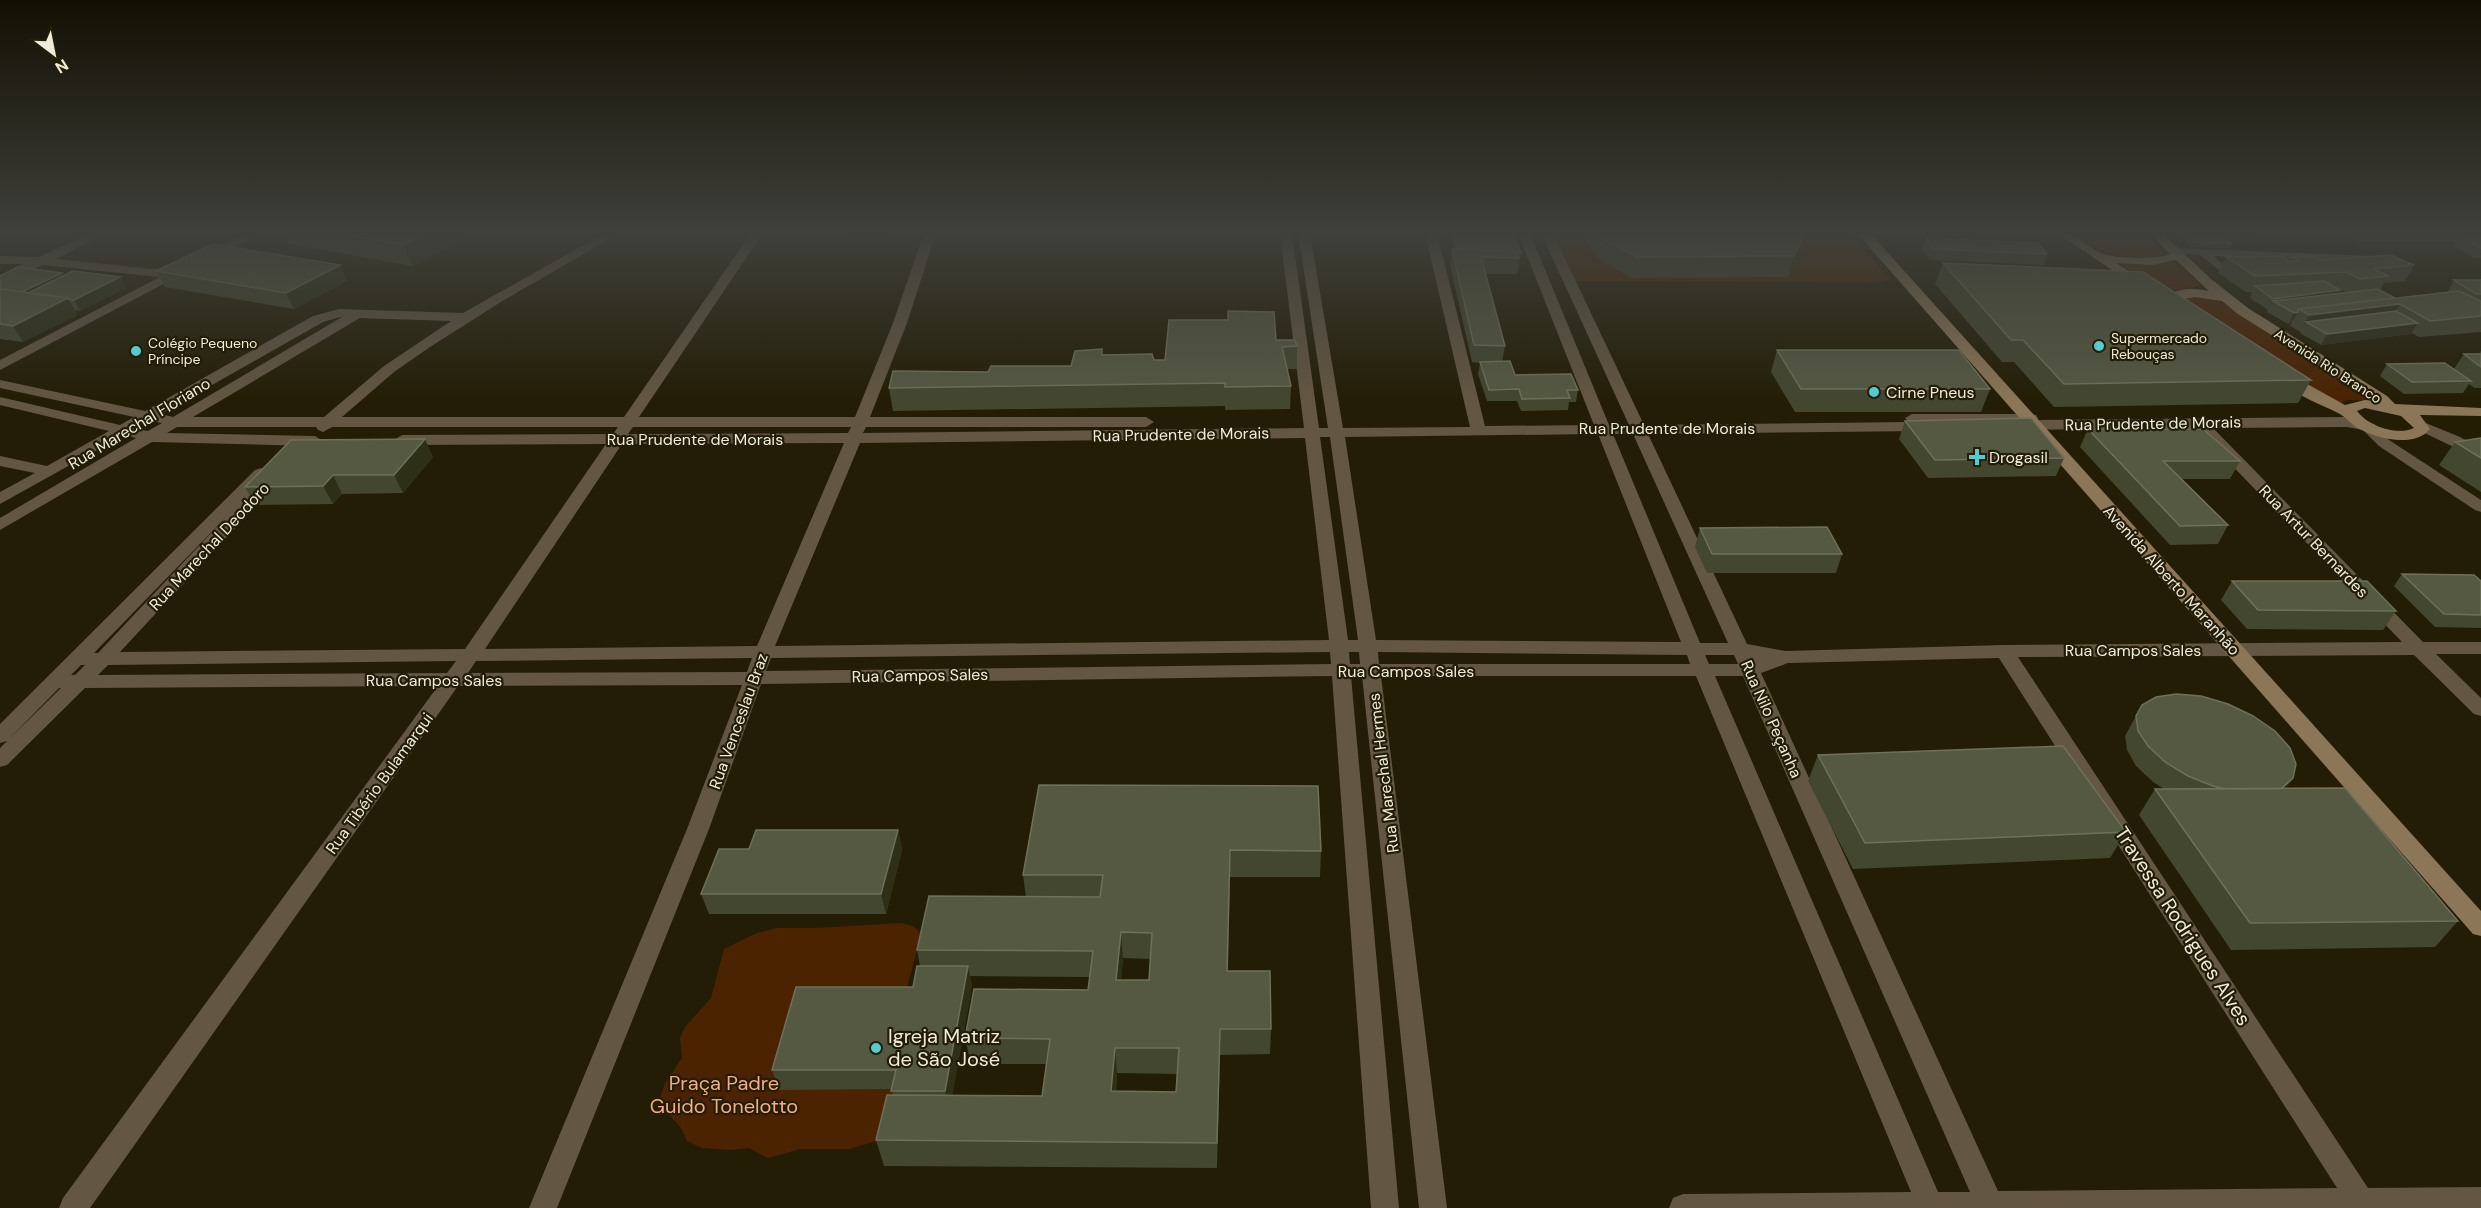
<svg xmlns="http://www.w3.org/2000/svg" width="2481" height="1208" viewBox="0 0 2481 1208" font-family="'DM Sans',sans-serif">
  <style>
    .green { fill: #4b2301 }
    .lines { fill: none; stroke-linecap: round; stroke-linejoin: round }
    .lane { fill: #635643; fill-rule: evenodd }
    .street { fill: #635643; fill-rule: evenodd }
    .secondary { fill: #8b7657; fill-rule: evenodd }
    .wall { fill: #434730; fill-rule: evenodd }
    .shaded-wall { fill: #2e2f17 }
    .building { fill: #555942; stroke: #6e705a; stroke-width: 1.5; fill-rule: evenodd }
    .poi-dot { fill: #51ccd3; stroke: #231d05; stroke-width: 2 }
    .labels { text-anchor: middle; stroke-width: 4.5; stroke-linejoin: round; paint-order: stroke }
    .far-poi-label { font-size: 14px; fill: #efebdc; stroke: #231d05; text-anchor: start }
    .far-street-label { font-size: 14px; fill: #efebdc; stroke: #231d05 }
    .poi-label { font-size: 16px; fill: #efebdc; stroke: #231d05; text-anchor: start }
    .street-label { font-size: 16px; fill: #efebdc; stroke: #231d05 }
    .near-street-label { font-size: 20px; fill: #efebdc; stroke: #231d05 }
    .near-poi-label { font-size: 20px; fill: #efebdc; stroke: #231d05; text-anchor: start }
    .near-park-label { font-size: 20px; fill: #f5ae7c; stroke: #231d05 }
  </style>
  <rect width="100%" height="100%" fill="#231d05"/>
  <path class="green" d="M1556,233h293l41,46 -12,3 -303,-1z
    M2071,233h74l19,22c-38,10 -62,-2 -93,-22z
    M2176,263l25,22c-35,11 -50,0 -78,-19v-2z
    M2191,295l22,3 11,5 152,98 -26,-1 -14,4 -159,-106z
    M901,923c9,2 15,3 20,11l-19,73v82l-11,47 -41,13h-49l-33,9 -19,-10 -18,2 -29,-2 -15,-7 -6,-13 -18,-20 -3,-10 5,-15 17,-25 -2,-20 5,-11 26,-29 13,-49 33,-16 20,-5h38z"/>
  <g class="lines">
    <path class="lane" d="M2173,248l199,8 6,3 -6,3 -158,-6 11,11 -6,3 -19,-15 -31,-2v-4z"/>
    <path class="street" d="M91,233h16l-51,26 117,12 11,-5 6,4 -190,100v-10l160,-83 -117,-12 -43,19v-9l24,-11h-24v-8l39,1z
      M245,233h15l-48,27h-8l-2,-3z
      M605,233h15l-116,67 -74,47 -36,25 -52,45h282l127,-184h12l-124,184h216l38,-94 31,-90h12l-29,90 -37,94h276l8,5 -8,5h-280l-3,6 441,-5 -24,-195h12l27,195h9l-30,-195h12l33,195 127,-1 -45,-194h12l48,193 109,-1 -76,-192h12l79,192h20l-88,-192h12l91,192 265,-3 -4,-4 7,-4h119l5,1 2,3 -1,2 310,-3 27,7 15,16 92,60v12l-6,-2 -96,-64 -16,-16 -16,-3 -134,1 210,214h58v12h-45l45,44v18l-7,-2 -60,-59 -396,2 350,531 113,-1v21h-812l4,-10 10,-4 228,-2 -215,-516h-315l66,532h-28l-57,-532h-11l48,532h-28l-39,-532 -571,8 -52,145 -152,379h-28l158,-379 55,-144 -284,1 -368,522h-31l4,-10 375,-512 -353,2 -78,77 -7,2v-19l7,-7 -7,2v-19l255,-254 6,-2 8,5 -5,6 10,1 2,3 -2,3 -154,166 345,-3 141,-205 -204,1 -8,-5 8,-5 211,-1 5,-7h-286l-9,5 -5,-2 -2,-3h-139l-10,6 148,3 8,5 -8,5 -163,-4 -152,88v-12l136,-80 -12,-3 -124,69v-12l35,-19 -35,-7v-10l47,10 62,-35 -109,-26v-8l120,28 14,-8 -134,-29v-8l145,31 168,-95 26,-7 124,4zM340,317h2l-169,100 -12,-3 162,-92zM360,318l91,3 -67,45 -60,51h-131zM149,421l13,2 -14,8 -13,-2zM1930,422h83l-2,3 3,3 5,2 177,-2 206,214 -398,3 -219,6 -38,-7 -99,-210 278,-3 8,-5zM633,427h218l-3,6 -220,1zM1598,434l83,208 -305,-2 -31,-203zM1613,434h20l95,209h-28zM1320,437h10l28,203h-10zM1305,438l24,202 -554,6 85,-203zM844,443l-87,203 -272,3 137,-205zM229,514l-131,139h-4zM1330,652l1,12 -565,7 5,-13zM1349,652h10l1,12h-10zM1378,652l309,3 3,9h-311zM1705,655h29l4,9h-29zM752,658l-5,14 -279,1 8,-12zM1999,658l338,530 -339,3 -237,-518 27,-10zM456,661l-9,12 -349,2 10,-10zM81,665h4l-10,10h-4zM1715,676h28l227,516h-32zM59,688h2l-51,50z
      M2421,421l39,16 21,12v11l-65,-31 -3,-3 3,-3z"/>
    <path class="secondary" d="M1857,233h13l611,678v25l-8,-2z
      M2057,233c23,0 24,10 42,19 14,7 56,8 71,2l-21,-21h13l49,46 37,29 139,88 8,8 86,4v8l-61,-1 10,14c-16,20 -56,9 -74,-2 -7,-5 -10,-10 -18,-14 -18,-9 -46,-19 -59,-35l2,-3h10l54,30 20,-5h9l-136,-86 -16,-13 -27,-4 -17,3 -1,10h-10l-3,-11c12,-12 30,-11 45,-8l-33,-31 -23,5 -37,-2 28,18 1,3 -1,3 -5,1zM2365,408l36,8 13,12c-17,8 -46,-2 -57,-17z"/>
  </g>
  <path class="wall" d="M120,233h109l-5,2z
    M285,233h189l-62,33 -122,-22z
    M768,233h35v1h-35z
    M842,233h45l-2,5h-42z
    M1453,233h60l8,20 -4,21h-32l20,72 -3,16 13,13 63,15 -2,12h-7l-1,8 -47,1 -4,-10h-30l-9,-27 2,-11 -8,-1 -22,-97 2,-16h2l-2,-11z
    M1584,233h219l1,3 -6,21 -10,20 -156,1 -33,-19 -15,-21z
    M2185,233h71l-2,5 -9,-1 -2,4 -15,-1 4,4 -3,5 -38,-2 -8,-9z
    M2345,233h136v25h-7l-21,-12 2,-4h-97z
    M1926,238l121,16 -4,11 -113,-5 -8,-11z
    M2226,257l64,4 3,-4 29,3 92,5 -9,16 -21,2 -4,7 15,8 53,-6v-1l6,-11h27v52l-62,5 -7,-4 -1,1 -90,11 -21,-12 1,-1 -11,-6 1,-2h-3l-21,-12 1,-2 -18,-12 2,-6h-6l-28,-19zM2336,288l10,4 -7,1z
    M1943,263l368,117 -13,23 -244,4 -40,-45h-12l-67,-78z
    M340,265l7,16 -53,28 -129,-22 -9,-16z
    M62,273l2,3 62,12 -46,23 -5,-1 2,5 -54,27 -23,-3v-63z
    M1276,340l21,6v23h-10l4,17 -1,23 -65,1v-4l-332,5 -4,-23 99,-16 83,-6 31,-11 52,5h11z
    M1777,350l213,39 -9,23h-186l-24,-40z
    M2481,351v37h-7l-5,-4 -6,9 -59,1 -24,-18 7,-12 67,5 10,-15h15z
    M1905,421l159,37 -8,18 -128,2 -29,-39z
    M2088,429l152,32 -10,18h-48l46,46 -10,19 -48,1 -90,-98z
    M2481,438v54l-42,-27 16,-23z
    M433,457l-30,36 -61,1 -9,10 -78,1 -10,-18z
    M1700,528l142,26 -6,19h-129l-12,-26z
    M2402,574l79,7v47l-46,-1 -41,-41z
    M2232,581l164,30 -13,19 -136,-1 -26,-29z
    M2142,705l144,84 172,132 -23,26 -204,3 -92,-135 16,-26h9l-11,-7 -17,-16 -9,-16 -2,-14z
    M1818,755l308,77 -16,26 -257,11 -45,-88z
    M1039,785l282,66 -1,26h-90l-2,94 43,58 -1,25 -50,1 -3,113 -333,-2 -8,-26 17,-45 -1,-6 -113,1 -7,-20 141,-83 7,-21 -3,-16 109,-53 -3,-22zM1123,958l27,1 -1,21h-28zM970,976l120,1 -2,13 -123,48 6,26h75l-4,32h-90l20,-110zM1117,1073l60,1 -1,18 -60,-1z
    M898,830l4,20 -16,64h-177l-8,-20 48,-45z"/>
  <path class="shaded-wall" d="M427,233h47l-62,33 -8,-21z
    M1804,236l-6,21 -10,20 6,-21z
    M340,265l7,16 -53,28 -8,-16z
    M62,273l6,11 -42,10 -6,-1z
    M120,277l6,11 -46,23 -6,-11z
    M2340,290l-6,11h-61l-6,9 6,-11z
    M68,298l9,17 -54,27 -10,-16z
    M2400,304l-10,17 -84,1 -6,10 9,-17z
    M2298,312l-7,12h-3l6,-11z
    M2418,323l-7,11 -90,11 6,-11z
    M425,439l8,18 -30,36 -9,-18z
    M333,475l9,19 -9,10 -10,-18z
    M2293,778l-13,20 -30,15z
    M898,830l4,20 -16,64 -5,-20z
    M1230,850v27l-3,120v-26z
    M1121,932l2,26 -4,48 -3,-26z
    M968,966l4,20 -22,124 -5,-19z
    M1220,1029v26l-3,113v-25z
    M1115,1048l2,25 -4,44 -2,-26z"/>
  <path class="building" d="M335,233h92l-23,12z
    M1454,233h59l8,20h-3l-2,-3 -58,-1z
    M1599,233h204l1,3 -10,20 -158,1 -34,-19z
    M2186,233l38,2 8,9 -38,-2z
    M2459,235h22v13h-1z
    M1926,238l112,5 9,11 -114,-5z
    M213,244l127,21 -54,28 -130,-22z
    M1452,249l64,1 3,8 -38,-1 24,89 -31,-1z
    M2390,255l24,10 -40,4 14,7 -28,3 -14,-7 -91,4 -29,-19 54,-1 8,5h13l-8,-4h22l7,3z
    M1943,263l200,9 168,108 -247,4 -41,-44h-12z
    M18,267l44,6 -40,19 -22,-3v-13z
    M73,271l47,6 -46,23 -6,-1v-1l-40,-5z
    M2454,280h27v14h-5z
    M2324,281l16,9 -67,9 -18,-13z
    M0,289l68,9 -55,28 -13,-2z
    M2377,289l18,9 -96,11 -1,3 -4,1 -21,-12z
    M2459,291l22,10v15l-51,5 -30,-17 -91,11 -10,-6z
    M1228,311l46,1 2,28h19l2,6 -15,1 9,39 -66,1v-4l-336,5 4,-17 95,1 3,-6h80l4,-15 27,-2v6l50,-1 2,6h11l4,-40h59z
    M2396,311l22,12 -91,11 -21,-12z
    M1777,350h182l31,39h-189z
    M2464,354h17v13z
    M1510,361l5,14 56,-1 7,16h-11l3,8 -48,1 -3,-10 -30,1 -9,-28z
    M2445,363l26,18 -59,1 -25,-18z
    M2031,418l33,40 -129,2 -30,-39z
    M2088,429h115l37,32h-77l65,64 -48,1z
    M2481,438v20l-26,-16z
    M425,439l-31,36h-61l-10,11 -78,1 46,-47z
    M1827,527l15,27h-130l-12,-26z
    M2402,574l72,1 7,6v34l-37,-1z
    M2232,581h135l29,30 -138,-1z
    M2176,694l25,2 27,8 25,12 22,15 15,17 6,16 -3,14 -11,10 -2,1h-55l-12,-3 -25,-10 -23,-14 -17,-16 -10,-15 -2,-15 6,-11 14,-8z
    M2063,746l63,86 -261,11 -47,-88z
    M1039,785l279,1 3,65 -91,-1 -3,121h43l1,58h-51l-3,114 -341,-3 11,-45 155,1 8,-57 -85,-1 9,-49 114,1 5,-39 -176,-1 12,-54 171,1 3,-22h-80zM1121,932l31,1 -3,47h-33zM1115,1048h64l-3,44 -65,-1z
    M2345,788l113,133 -208,2 -95,-134z
    M756,830h142l-17,64h-180l18,-45h30z
    M917,966h51l-23,125h-54l5,-21h-124l24,-83h117z"/>
  <linearGradient id="sky" x2="0" y2="1"><stop stop-color="#131003"/><stop offset="0.58" stop-color="#3f403b"/><stop offset="1" stop-color="#3f403b" stop-opacity="0"/></linearGradient>
  <rect width="2481" height="402" fill="url(#sky)"/>
  <g class="poi-dot">
    <circle cx="2099" cy="346" r="6"/>
    <circle cx="136" cy="351" r="6"/>
    <circle cx="1874" cy="392" r="6"/>
    <path d="M1974 448h6v6h6v6h-6v6h-6v-6h-6v-6h6z"/>
    <circle cx="876" cy="1048" r="6"/>
  </g>
  <g class="labels">
    <g class="far-poi-label">
      <text x="2111" y="343">Supermercado<tspan x="2111" dy="16">Rebouças</tspan></text>
      <text x="148" y="348">Colégio Pequeno<tspan x="148" dy="16">Príncipe</tspan></text>
    </g>
    <g class="far-street-label">
      <text transform="translate(2328 366) rotate(33)" y="5">Avenida Rio Branco</text>
    </g>
    <g class="poi-label">
      <text x="1886" y="398">Cirne Pneus</text>
      <text x="1989" y="463">Drogasil</text>
    </g>
    <g class="street-label">
      <text transform="translate(139 423) rotate(-31)" y="6">Rua Marechal Floriano</text>
      <text transform="translate(2153 423) rotate(-1)" y="6">Rua Prudente de Morais</text>
      <text x="1667" y="434">Rua Prudente de Morais</text>
      <text transform="translate(1181 434) rotate(-1)" y="6">Rua Prudente de Morais</text>
      <text x="695" y="445">Rua Prudente de Morais</text>
      <text transform="translate(2314 541) rotate(46)" y="6">Rua Artur Bernardes</text>
      <text transform="translate(209 546) rotate(-47)" y="6">Rua Marechal Deodoro</text>
      <text transform="translate(2172 580) rotate(48)" y="6">Avenida Alberto Maranhão</text>
      <text x="2133" y="656">Rua Campos Sales</text>
      <text x="1406" y="677">Rua Campos Sales</text>
      <text transform="translate(920 675) rotate(-1)" y="6">Rua Campos Sales</text>
      <text x="434" y="686">Rua Campos Sales</text>
      <text transform="translate(1772 719) rotate(66)" y="6">Rua Nilo Peçanha</text>
      <text transform="translate(738 721) rotate(-70)" y="6">Rua Venceslau Braz</text>
      <text transform="translate(1383 773) rotate(-97)" y="6">Rua Marechal Hermes</text>
      <text transform="translate(379 783) rotate(-54)" y="6">Rua Tibério Bulamarqui</text>
    </g>
    <g class="near-street-label">
      <text transform="translate(2183 926) rotate(57)" y="7">Travessa Rodrigues Alves</text>
    </g>
    <g class="near-poi-label">
      <text x="888" y="1043">Igreja Matriz<tspan x="888" dy="23">de São José</tspan></text>
    </g>
    <g class="near-park-label">
      <text x="724" y="1090">Praça Padre<tspan x="724" dy="23">Guido Tonelotto</tspan></text>
    </g>
  </g>
  <g transform="translate(54 54) rotate(148)" stroke="#231d05" stroke-width="4.5" paint-order="stroke">
  <path d="M0-4.5L10 22L0 15L-10 22Z" fill="#efebdc"/>
  <text y="-9" font-size="16" font-weight="bold" text-anchor="middle" fill="#efebdc">N</text>
  </g>
</svg>
